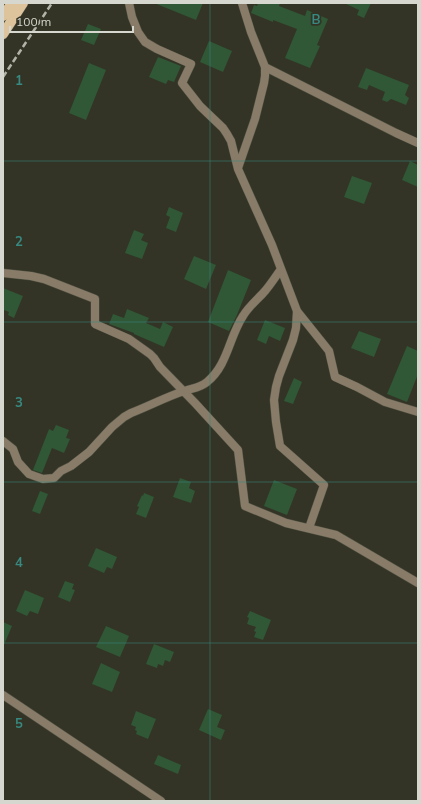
<svg xmlns="http://www.w3.org/2000/svg" width="421" height="804" viewBox="0 0 421 804" font-family="Mulish,sans-serif">
  <style>
    .building { fill: #305736 }
    .lines { fill: none; stroke-linecap: round; stroke-linejoin: round }
    .street-casing { stroke: #505143; stroke-width: 9 }
    .primary-casing { stroke: #505143; stroke-width: 11 }
    .street { stroke: #887c69; stroke-width: 8 }
    .primary { stroke: #dec49d; stroke-width: 10 }
    .rail { stroke: #b3b4a9; stroke-width: 2.5; stroke-dasharray: 6 3; stroke-linecap: butt }
    .grid { fill: none; stroke: #378981; stroke-width: 1; stroke-opacity: 0.55 }
    .grid-label { font-size: 13px; text-anchor: middle; font-weight: bold; fill: #378981; stroke: #333425; stroke-width: 3.5; stroke-linejoin: round; paint-order: stroke }
  </style>
  <rect width="100%" height="100%" fill="#333425"/>
  <path class="building" d="M154,3h49l-7,17z
    M258,3h22l-1,3 26,10 2,-6 21,9 -11,26 3,1 -10,22 -25,-10 12,-29 -24,-9v2l-22,-9 3,-8 3,1z
    M344,3h27l-7,15 -7,-3 2,-5z
    M88,24l13,5 -7,16 -13,-5z
    M209,41l23,10 -9,21 -23,-10z
    M158,57l23,9 -7,16 -6,-2 -2,4 -17,-7z
    M89,63l17,7 -20,50 -17,-7z
    M366,68l43,17 -4,10 4,3 -3,7 -15,-6 -4,3 -5,-2 3,-8 -16,-7 -2,5 -9,-3z
    M410,161l8,4v22l-16,-7z
    M352,176l20,7 -8,21 -20,-7z
    M169,207l14,6 -7,19 -10,-4 4,-11 -4,-2z
    M134,230l10,4 -3,6 7,3 -6,16 -17,-6z
    M194,256l22,9 -10,24 -22,-10z
    M228,270l23,10 -14,35 -8,16 -21,-9z
    M3,288l20,8 -9,22 -6,-3 1,-3 -5,-2 -1,-2z
    M127,309l22,9 -3,5 14,6 3,-7 10,5 -9,20 -30,-13v-1l-25,-9 4,-10 11,4z
    M265,320l20,8 -5,13 -11,-5 -3,8 -9,-4z
    M359,331l22,8 -7,18 -23,-9z
    M407,346l11,5v23l-11,28 -20,-8z
    M294,378l8,4 -9,22 -9,-3z
    M56,425l13,5 -3,8 4,1 -6,14 -12,-5 -10,25 -9,-3 16,-41 4,2z
    M180,478l11,4 -2,6 6,3 -4,12 -18,-6z
    M274,480l23,9 -10,26 -23,-9z
    M40,491l8,3 -8,20 -8,-3z
    M144,493l10,4 -8,21 -10,-4 3,-7 -2,-1 5,-11 1,1z
    M96,548l21,9 -5,12 -5,-2 -3,6 -16,-7z
    M65,581l9,3 -2,5 3,1 -5,12 -12,-5z
    M25,590l19,8 -6,16 -8,-3 -3,5 -11,-5z
    M250,611l21,9 -8,20 -9,-3 2,-5 -2,-1 2,-4 -9,-3 2,-6 -2,-1z
    M3,622l9,4 -9,21z
    M106,626l23,10 -9,21 -24,-10z
    M154,644l20,8 -4,10 -5,-2 -2,6 -5,-2 -1,4 -11,-4z
    M101,663l19,9 -8,20 -20,-8z
    M208,709l14,6 -5,12 8,3 -4,10 -22,-10z
    M136,711l20,8 -8,20 -12,-5 1,-3 -2,-1 1,-3 -5,-2z
    M158,755l23,10 -3,9 -24,-10z"/>
  <g class="lines">
    <g class="street-casing">
      <path id="street" d="M129,3l3,14 6,15 7,10 12,7 34,15 -9,19 18,23 23,22 4,6 4,7 7,28 34,76 25,66 32,40 6,26 22,10 28,15 33,10
        M265,67l131,66 22,10
        M238,168l17,-49 9,-36 1,-7v-9l-14,-35 -9,-29
        M3,273l28,3 13,3 51,20v25l34,15 21,15 4,4 6,9 35,36 43,47 7,56 41,17 50,12 82,48
        M297,311l-1,17 -3,12 -14,36 -3,11 -2,13 2,22 4,24 44,39 -15,43
        M3,441l10,8 5,13 11,12 14,5 11,-1 7,-7 10,-5 18,-14 23,-25 12,-10 7,-4c18,-7 35,-16 53,-22 9,-3 16,-3 23,-9 21,-17 22,-45 36,-66 6,-10 15,-17 22,-25 6,-7 11,-15 16,-22
        M3,695l158,106"/>
    </g>
    <g class="primary-casing">
      <path id="primary" d="M3,16l9,-13
        M3,34l20,-31"/>
    </g>
    <use href="#street" class="street"/>
    <use href="#primary" class="primary"/>
    <path class="rail" d="M3,77l49,-74"/>
  </g>
  <path class="grid" d="M210,3v798M3,161h415M3,322h415M3,482h415M3,643h415"/>
  <g class="grid-label">
    <text x="316" y="24">B</text>
    <text x="19" y="85">1</text>
    <text x="19" y="246">2</text>
    <text x="19" y="407">3</text>
    <text x="19" y="567">4</text>
    <text x="19" y="728">5</text>
  </g>
  <rect width="421" height="804" fill="none" stroke="#d6d7ce" stroke-width="8"/>
  <path d="M10 26v6h123v-6" fill="none" stroke="#d6d7ce" stroke-width="2"/>
  <text x="16" y="26" font-size="12" fill="#d6d7ce" stroke="#333425" stroke-width="3" paint-order="stroke">100 m</text>
</svg>
